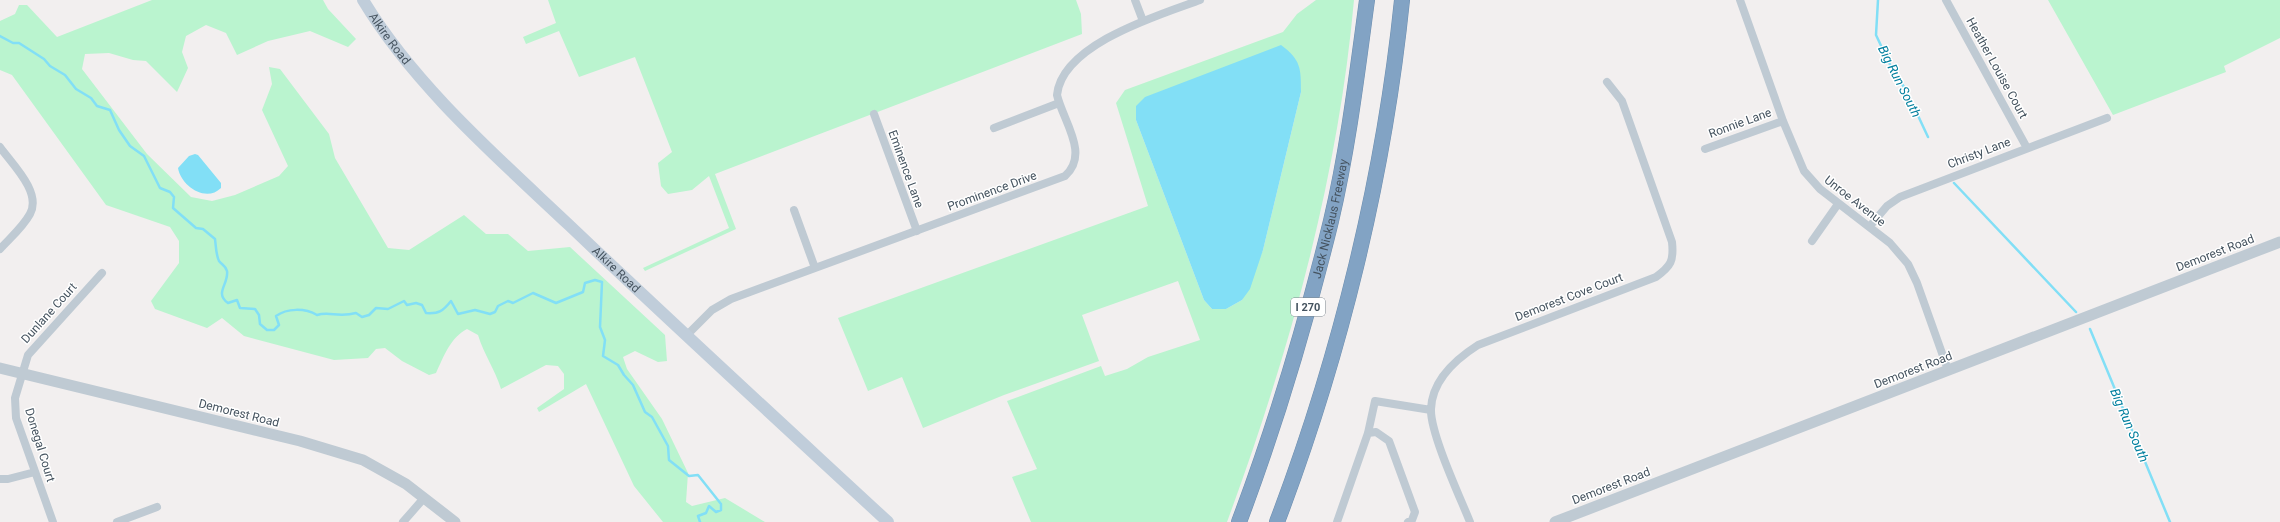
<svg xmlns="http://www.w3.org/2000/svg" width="2280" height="522" viewBox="0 0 2280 522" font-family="Roboto,sans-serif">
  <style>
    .green { fill: #baf4cf; fill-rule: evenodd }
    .water { fill: #82dff6 }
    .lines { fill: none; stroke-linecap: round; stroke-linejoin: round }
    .stream { stroke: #82dff6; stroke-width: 2.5 }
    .motorway-casing { stroke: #6d8eaf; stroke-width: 16 }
    .minor { stroke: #bfcad3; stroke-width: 8 }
    .tertiary { stroke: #bfcad3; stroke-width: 11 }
    .secondary { stroke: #c0cdda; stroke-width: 12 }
    .motorway { stroke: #82a3c4; stroke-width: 15 }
    .labels { text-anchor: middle; stroke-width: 3; stroke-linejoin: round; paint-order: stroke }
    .shield { fill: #fff; stroke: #7d878f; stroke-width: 1 }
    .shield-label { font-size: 11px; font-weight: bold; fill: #45535f }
    .street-label { font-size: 12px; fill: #45535f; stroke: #fff }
    .water-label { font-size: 13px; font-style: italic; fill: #03809f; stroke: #fff }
  </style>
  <rect width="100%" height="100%" fill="#f2efef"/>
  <path class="green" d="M152,0h171l5,9 28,30 -8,8 -38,-16 -42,10 -31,14 -11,-22 -20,-8 -20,11 -4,16 6,16 -11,24 -31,-31 -13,-1 -24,-7 -24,1 -3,15 65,85 44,43 21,4 23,-6 44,-19 9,-10 -26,-56 10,-26 -3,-17 11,2 49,65 6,24 53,90 21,2 55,-35 22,19h22l20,17 42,-4 95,88 2,26 -9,1 -23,-11 -12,6 4,12 35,50 26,54 -2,29 6,4 33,-8 40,24h-102l-29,-36 -48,-102 -47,28 -2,-4 27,-19v-15l-6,-8 -12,-1 -45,24c-6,-20 -17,-34 -23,-54l-11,-6c-17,9 -23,27 -31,44l-7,2 -27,-14 -17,-13 -9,1 -8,9 -34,2 -90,-24 -22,-18 -15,10 -52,-19 -4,-8 28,-38v-22l-9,-14 -64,-22 -94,-130 -12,-5v-49l15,-7 4,-9h8l30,32z
    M548,0h528l5,14 1,20 -367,140 21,55 -91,42 -2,-3 86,-40 -20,-52 -17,14 -24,4 -7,-8 -3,-23 14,-11 -37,-95 -56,20 -20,-46 -33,13 -3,-7 33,-14z
    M1316,0h38c-16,179 -65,354 -127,522h-196l-19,-45 25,-8 -30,-68 94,-35 4,10 22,-7 21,-12 52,-17 -22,-59 -96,34 17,46 -95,34 -81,33 -21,-51 -34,14 -30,-73 310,-112 -32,-103 9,-13 158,-58 14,-18zM1301,92l-38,158 -21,50 -16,9h-14l-8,-9 -68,-180v-14z
    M2048,0h232v38l-56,28 2,6 -113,43z"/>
  <path class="water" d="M1281,45c20,15 20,23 20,47l-38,158 -13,39 -8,11 -16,9h-14l-8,-9 -68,-180v-14l9,-9z
    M195,154l3,1 23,28v5c-15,15 -40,-2 -43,-20l11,-12z"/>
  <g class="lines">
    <path class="stream" d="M1878,0l-2,35 16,34 14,21 22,47
      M0,36l13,7h6l25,16 6,7 15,9 11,14 15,9 6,8 13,4 9,20 11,16 14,10 16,32 10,4 4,5 -1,11 23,20 7,1 12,10c1,8 1,16 4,22 3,4 7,5 8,10 2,13 -13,22 1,32l9,-3 3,8 15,1 4,6 1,9 7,6h7l5,-5 -3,-9c11,-8 29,-8 41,-1 13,-4 21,3 39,-2l6,4 7,-2 7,-7 12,1 16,-8 3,4 9,-2 6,2 4,8c13,1 17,-2 25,-12l7,13 17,-4 15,4 5,-2 3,-6 10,-5 5,2 20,-10 23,10 27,-11 2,-9 10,-3 7,2 -2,45 5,13 -2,16 15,9 6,10 9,10 12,27 7,5 16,29 1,14 20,16 9,-1 23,29v6l-5,2 -7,-6 -3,7 -8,3 2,6
      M1954,183l122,129
      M2090,329l80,193"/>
    <g class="motorway-casing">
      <g id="motorway">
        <path id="s2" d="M1239,522c37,-98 67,-199 92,-301 17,-72 26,-147 36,-221"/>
        <path d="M1277,522c63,-166 107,-345 125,-522"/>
      </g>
    </g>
    <path class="minor" d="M1135,0l8,21
      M1740,0l43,121 21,50 16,18 70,54 18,21 9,19 31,87
      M1946,0l81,148
      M874,114l43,117
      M994,128l65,-25
      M0,147c12,17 42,45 30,67 -7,13 -20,24 -30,35
      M1705,149l78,-28
      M794,210l21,58
      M1870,226l17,-20 13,-9 207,-79
      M1812,241l26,-37
      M686,336l26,-26 19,-11 334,-123c25,-22 -2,-55 -8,-81 5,-51 102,-80 143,-95
      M1368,433l8,-1 13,9 26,71 -3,8 -4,2
      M0,479h8l27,-7
      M53,522l-37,-104 -1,-20 13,-43 74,-82
      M117,522l40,-15
      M403,522l21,-24
      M1337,522l31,-89 7,-32 56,9
      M1470,522c-10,-25 -40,-89 -39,-113 1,-29 25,-50 47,-64l178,-68c15,-11 18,-16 16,-35l-50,-141 -15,-19"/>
    <path class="tertiary" d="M0,368l300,73 63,19 43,24 49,38
      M1555,522l725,-280"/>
    <path class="secondary" id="s1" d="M363,0c51,85 134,157 206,225 105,100 212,198 319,297"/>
    <use href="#motorway" class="motorway"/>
  </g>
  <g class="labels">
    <rect class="shield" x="1291" y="298" width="34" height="18" rx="3"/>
    <g class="shield-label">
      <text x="1308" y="311">I 270</text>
    </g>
    <g class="street-label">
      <text dy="4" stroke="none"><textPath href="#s1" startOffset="47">Alkire Road</textPath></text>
      <text transform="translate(1997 68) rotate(61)" y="4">Heather Louise Court</text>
      <text transform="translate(1740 123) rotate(-20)" y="4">Ronnie Lane</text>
      <text transform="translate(1979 153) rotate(-21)" y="4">Christy Lane</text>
      <text transform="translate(906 169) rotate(70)" y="4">Eminence Lane</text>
      <text transform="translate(992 191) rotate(-20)" y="4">Prominence Drive</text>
      <text transform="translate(1855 201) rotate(38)" y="4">Unroe Avenue</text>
      <text dy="4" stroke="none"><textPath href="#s2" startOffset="317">Jack Nicklaus Freeway</textPath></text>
      <text transform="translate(2215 253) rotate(-21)" y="4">Demorest Road</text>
      <text dy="4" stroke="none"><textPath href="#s1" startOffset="371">Alkire Road</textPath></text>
      <text transform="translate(1569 297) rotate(-21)" y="4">Demorest Cove Court</text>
      <text transform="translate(49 313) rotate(-48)" y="4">Dunlane Court</text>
      <text transform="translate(1913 370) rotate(-21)" y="4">Demorest Road</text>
      <text transform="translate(239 413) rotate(14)" y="4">Demorest Road</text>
      <text transform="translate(40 445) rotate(73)" y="4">Donegal Court</text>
      <text transform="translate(1611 486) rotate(-21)" y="4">Demorest Road</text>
    </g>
    <g class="water-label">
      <text transform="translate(1900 81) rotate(63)" y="5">Big Run South</text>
      <text transform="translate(2130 425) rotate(67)" y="5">Big Run South</text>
    </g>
  </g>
</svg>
